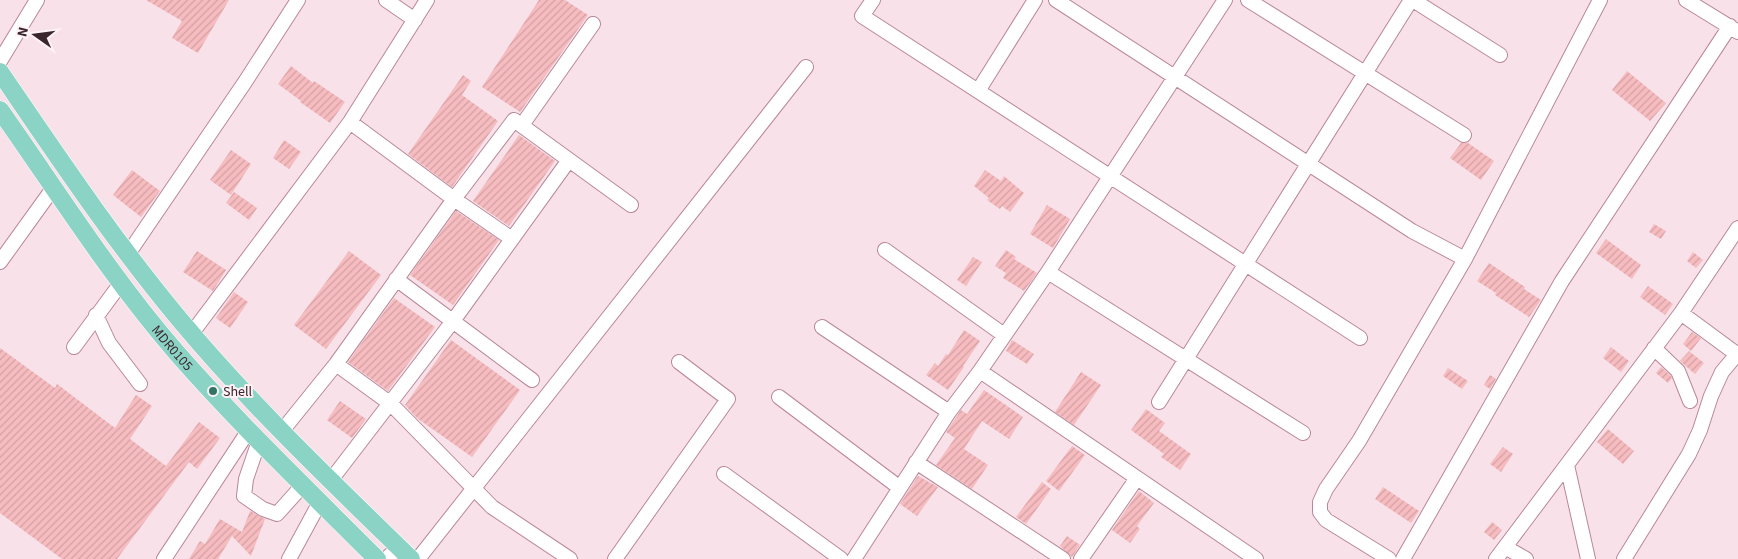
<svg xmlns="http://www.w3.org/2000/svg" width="1738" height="559" viewBox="0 0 1738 559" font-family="'Source Sans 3',sans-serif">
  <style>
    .building { fill: url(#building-hatch) }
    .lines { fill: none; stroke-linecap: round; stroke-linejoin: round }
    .minor-casing { stroke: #ba8799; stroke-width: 16 }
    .major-casing { stroke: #fff; stroke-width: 19 }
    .minor { stroke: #fff; stroke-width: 14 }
    .major { stroke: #8bd4c5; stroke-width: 18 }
    .poi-dot { fill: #327464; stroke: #fef2f6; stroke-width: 2 }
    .labels { text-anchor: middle; stroke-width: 4; stroke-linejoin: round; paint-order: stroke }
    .street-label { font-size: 14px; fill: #3a252d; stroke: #fef2f6 }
    .poi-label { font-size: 14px; fill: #3a252d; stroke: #fef2f6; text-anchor: start }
  </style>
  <defs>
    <pattern id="building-hatch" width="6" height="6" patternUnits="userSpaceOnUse" patternTransform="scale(1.25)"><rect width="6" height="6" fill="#f6bcbf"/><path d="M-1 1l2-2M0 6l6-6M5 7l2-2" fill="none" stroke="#d4a1a4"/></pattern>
  </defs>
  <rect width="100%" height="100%" fill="#f8e1e9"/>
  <path class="building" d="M146,0h83l-31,53 -26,-15 10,-17z
    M539,0h26l23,15 -68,97 -38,-25z
    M291,66l22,17 1,-2 31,21 -15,21 -30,-21 1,-1 -23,-17z
    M1627,71l39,32 -16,18 -38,-31z
    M463,75l8,6 -9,14 36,26 -46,66 -44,-33z
    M519,135l36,26 -46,65 -36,-25z
    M284,140l17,12 -12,17 -16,-11z
    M1461,143h7l26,18 -13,19 -31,-22z
    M231,150l20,14 -20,31 -21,-15z
    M132,170l28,21 -19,26 -28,-22z
    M985,170l16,11 3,-5 20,17 -14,19 -8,-6 -2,3 -13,-9 2,-2 -15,-12z
    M234,192l23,16 -8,12 -23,-17z
    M1047,205l23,14 -17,29 -23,-14z
    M456,211l43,29 -46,65 -43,-30z
    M1654,224l12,7 -5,8 -12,-7z
    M1606,239l35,26 -9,14 -36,-26z
    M1006,250l10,7 -2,2 23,14 -13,18 -21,-13 3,-5 -11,-7z
    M197,251l29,19 -13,21 -30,-19z
    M349,251l32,24 -55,74 -32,-24z
    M1693,252l10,8 -7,8 -9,-7z
    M973,257l9,5 -16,24 -9,-6z
    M1489,263l36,24 -1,2 17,11 -12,17 -34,-22 1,-2 -19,-12z
    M1648,286l25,18 -8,11 -25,-18z
    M234,292l14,10 -18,26 -14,-10z
    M394,298l41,29 -47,64 -40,-29z
    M964,330l16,11 -17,25 1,1 -16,23 -22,-15 9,-12 3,3 8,-12 2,1z
    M1692,332l9,6 -10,13 -8,-7z
    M451,340l69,50 -48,67 -55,-39 -12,-13z
    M1012,340l22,14 -7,10 -21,-13z
    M1611,347l18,14 -8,11 -18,-14z
    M0,348l55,40 2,-4 58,44 21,-33 16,11 -22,33 36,27 33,-44 21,16 -23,31 -8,-7 -72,97h-55l-62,-46z
    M1689,351l15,12 -9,11 -15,-13z
    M1661,367l10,9 1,2 -4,5 -12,-10z
    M1448,368l20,13 -6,8 -19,-13z
    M1081,372l20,13 -27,40 -19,-13z
    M1490,375l6,4 -6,10 -6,-4z
    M984,390l39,27 -14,22 -27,-18 -18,28 24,16 -16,24 -36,-24 19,-27 -9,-6 15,-22 6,4z
    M340,401l26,18 -14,19 -25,-18z
    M1146,409l19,14 -6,8 32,23 -11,16 -19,-13 3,-3 -33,-24z
    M1608,429l26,22 -11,13 -26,-22z
    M1072,446l13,9 -26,36 -13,-10z
    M1503,447l10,7 -12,18 -11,-8z
    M918,476l20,11 -21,29 -17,-12z
    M1042,482l9,7 -25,35 -10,-7z
    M1383,487l36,24 -8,12 -36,-24z
    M1139,491l15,12 -17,23 3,3 -10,14 -18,-13z
    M250,511l15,8 -14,37 -19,-20 -14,23h-29l11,-18 5,3 15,-25 22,13z
    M1492,522l10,8 -8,10 -10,-8z
    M1067,536l13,9 -8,12 -12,-11z"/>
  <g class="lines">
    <g class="minor-casing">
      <path id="minor" d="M386,0l29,20
        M873,0l-11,16 498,322
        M1056,0l356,231 53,28
        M1248,0l216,135
        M1413,0l87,55
        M1686,0l52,32
        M0,61l37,-61
        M978,91l57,-91
        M522,125l71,-101
        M512,239l-58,-40 60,-79 117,85
        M885,250l119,85
        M128,254l117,-172 53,-82
        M0,262l54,-75
        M1048,272l255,161
        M396,279l136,101
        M1681,313l57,42
        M96,315l13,28 31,41
        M822,327l127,85
        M192,333l158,-211 77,-122
        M74,347l47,-64
        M1654,348l24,23 12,30
        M336,364l55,40 101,103 78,52
        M980,371l276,188
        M779,397l121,91
        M1159,402l252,-402
        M282,431l54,-67 118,-165 -104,-77
        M259,441l-13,38 -2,17 19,13 14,5 26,-29
        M916,462l147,97
        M1567,465l21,94
        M724,474l117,85
        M331,480l122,-159 116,-161
        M1505,547l21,12
        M164,559l85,-129
        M289,559l31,-57
        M386,559l13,-12
        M418,559l388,-492
        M615,559l113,-160 -49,-37
        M854,559l95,-147 31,-41 68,-99 177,-272
        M1081,559l56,-81
        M1389,559l-63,-39 -6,-8v-10l6,-13 33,-48 106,-182 135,-259
        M1403,559l159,-278 168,-255
        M1496,559l185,-246 57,-85
        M1624,559l65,-105 11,-24 11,-34 11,-24 15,-18"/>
    </g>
    <g class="major-casing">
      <g id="major">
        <path d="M0,72c58,85 114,169 180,248 71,85 152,162 231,239"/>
        <path id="s1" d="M0,110c57,81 111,167 176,242 63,72 133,139 201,207"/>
      </g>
    </g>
    <use href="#minor" class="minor"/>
    <use href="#major" class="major"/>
  </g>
  <circle class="poi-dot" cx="213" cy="391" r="5"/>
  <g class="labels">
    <g class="street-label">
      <text dy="5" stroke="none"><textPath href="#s1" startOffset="294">MDR0105</textPath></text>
    </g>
    <g class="poi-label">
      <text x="223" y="396">Shell</text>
    </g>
  </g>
  <g transform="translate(35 35) rotate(284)" stroke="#fef2f6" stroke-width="4" paint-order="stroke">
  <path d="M0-4L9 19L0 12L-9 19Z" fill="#3a252d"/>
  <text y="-8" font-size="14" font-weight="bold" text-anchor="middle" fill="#3a252d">N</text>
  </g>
</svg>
